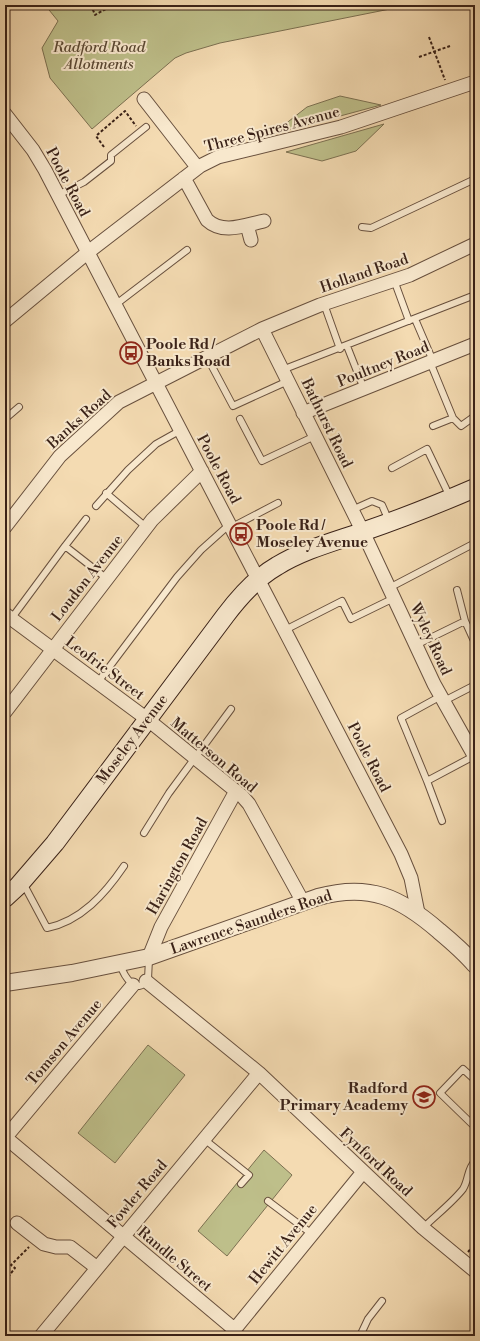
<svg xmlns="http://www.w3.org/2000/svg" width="480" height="1341" viewBox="0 0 480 1341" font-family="'Libre Bodoni',serif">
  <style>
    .green { fill: #bebf8a; stroke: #7c7051 }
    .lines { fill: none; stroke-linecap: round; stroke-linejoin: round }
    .service-casing { stroke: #68503e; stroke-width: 8 }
    .minor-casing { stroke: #68503e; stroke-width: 15 }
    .tertiary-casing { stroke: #68503e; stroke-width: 18 }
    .secondary-casing { stroke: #3a2218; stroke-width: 20 }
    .path { stroke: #3a2218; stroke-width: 2; stroke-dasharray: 3 2; stroke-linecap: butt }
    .service { stroke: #f8e8cd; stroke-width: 6 }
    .minor { stroke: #f8e8cd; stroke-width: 13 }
    .tertiary { stroke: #f8e8cd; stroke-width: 16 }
    .secondary { stroke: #f8e8cd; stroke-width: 18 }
    .labels { text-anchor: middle; stroke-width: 4; stroke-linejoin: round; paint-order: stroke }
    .park-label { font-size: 15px; font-style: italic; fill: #5b4934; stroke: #f8e8cd }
    .street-label { font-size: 15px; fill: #3a2218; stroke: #f8e8cd }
    .poi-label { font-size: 15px; font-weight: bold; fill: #3a2218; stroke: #f8e8cd; text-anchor: start }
  </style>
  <rect width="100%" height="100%" fill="#f4dbb2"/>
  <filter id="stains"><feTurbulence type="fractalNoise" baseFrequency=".005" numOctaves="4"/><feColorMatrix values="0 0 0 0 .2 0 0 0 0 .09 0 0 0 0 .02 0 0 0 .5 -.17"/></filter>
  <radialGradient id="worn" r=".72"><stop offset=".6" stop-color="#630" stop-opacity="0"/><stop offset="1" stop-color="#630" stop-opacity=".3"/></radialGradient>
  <path class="green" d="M45,5h365l-190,38 -34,10 -11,5 -83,71 -42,-51 -8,-30 16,-27z
    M340,96l41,9 -104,28 -2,-1 32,-25z
    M384,124l-28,27 -34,10 -36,-9z
    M148,1045l37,30 -70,88 -37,-30z
    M264,1150l28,25 -65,81 -29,-25z"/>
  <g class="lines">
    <g class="service-casing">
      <path id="service" d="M58,195l26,-13 27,-21v-6l35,-28
        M362,227l9,1 104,-49
        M394,280l15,41
        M324,304l16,45
        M115,305l72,-55
        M415,319l18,42
        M347,346l17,43
        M207,357l26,49 55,-25
        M430,362l23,56 8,8 14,-10
        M282,370l193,-75
        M5,419l14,-12
        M240,419l22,42 53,-25
        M433,426l20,-8
        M392,468l35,-19 23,48
        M106,493l40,34
        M96,506l32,-36 28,-26 25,-14
        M352,510l20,-9 10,4 7,16
        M86,519l-21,27 41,32
        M232,527l46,-24
        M389,588l86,-45
        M457,590l8,31
        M11,619l54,-73
        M285,630l57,-29 9,18 43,-21
        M416,645l49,-24 10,22
        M98,682l79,-105 24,-27 29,-26
        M444,701l31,-16
        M427,781l-26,-63 40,-22
        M442,821l-15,-40 47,-25
        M144,833l25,-40 62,-84
        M23,883l24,45c34,-7 58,-34 77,-62
        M120,964c4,12 16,33 28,15l1,-20
        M475,1080l-12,-11 -23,24 35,34
        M204,1139l45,36 -8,9
        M268,1201l44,33
        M423,1228c12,-12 30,-26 40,-39 6,-10 4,-20 12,-28
        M360,1336l8,-17 14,-18"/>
    </g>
    <g class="minor-casing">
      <path id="minor" d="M144,99l53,68
        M5,114l28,36 12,20 356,684 10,24 7,35
        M184,178l23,42c16,15 38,5 57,1
        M247,225l4,15
        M5,321l82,-68 113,-87 18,-9 123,-30 134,-45
        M262,329l101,203 71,152 41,73
        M303,413l172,-69
        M5,527l55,-71 59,-54 143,-73 58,-24 90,-30 65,-31
        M5,614l142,105 95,77 7,8 54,98
        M5,712l147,-192 50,-49
        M149,957l12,-30 75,-136
        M146,981l113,92 164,155 52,43
        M5,1137l229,192 4,7
        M5,1138l128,-153
        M17,1223l27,21 12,3h14l27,21
        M230,1335l133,-163
        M41,1336l218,-263"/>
    </g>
    <g class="tertiary-casing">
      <path id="tertiary" d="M5,983l67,-10 77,-16 169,-60c51,-14 82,0 121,34 12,10 25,21 36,34"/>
    </g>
    <g class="secondary-casing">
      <path id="secondary" d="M5,898l13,-12 37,-43 170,-227c15,-20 31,-38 52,-50 26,-16 56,-24 85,-34 38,-13 76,-28 113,-44"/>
    </g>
    <path class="path" d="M91,5l4,10 18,-10
      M429,37l16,43
      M419,57l31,-11
      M104,147l-8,-11 29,-25 11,15
      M468,1252l7,-8
      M5,1281l10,-13 -4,-3 18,-18"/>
    <use href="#service" class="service"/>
    <use href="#minor" class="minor"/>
    <use href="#tertiary" class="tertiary"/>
    <use href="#secondary" class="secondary"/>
  </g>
  <defs>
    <g id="bus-ring" transform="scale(1.15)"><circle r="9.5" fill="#f8e8cd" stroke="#8f2418" stroke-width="1.5"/><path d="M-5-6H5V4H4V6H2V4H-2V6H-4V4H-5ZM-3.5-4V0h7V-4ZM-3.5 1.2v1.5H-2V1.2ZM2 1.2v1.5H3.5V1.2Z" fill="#8f2418"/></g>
    <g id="school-ring" transform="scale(1.15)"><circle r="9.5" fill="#f8e8cd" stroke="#8f2418" stroke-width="1.5"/><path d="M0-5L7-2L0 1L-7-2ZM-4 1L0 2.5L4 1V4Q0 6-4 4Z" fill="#8f2418"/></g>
  </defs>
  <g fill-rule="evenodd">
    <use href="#bus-ring" x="131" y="353"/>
    <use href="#bus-ring" x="241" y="534"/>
    <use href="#school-ring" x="424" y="1097"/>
  </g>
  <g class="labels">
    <g class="park-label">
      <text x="99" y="52">Radford Road<tspan x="99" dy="17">Allotments</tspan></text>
    </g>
    <g class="street-label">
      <text transform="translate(272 129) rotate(-15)" y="5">Three Spires Avenue</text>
      <text transform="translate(68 182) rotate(62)" y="5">Poole Road</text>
      <text transform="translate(364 273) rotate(-19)" y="5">Holland Road</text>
      <text transform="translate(383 364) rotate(-22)" y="5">Poultney Road</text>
      <text transform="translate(79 419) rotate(-42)" y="5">Banks Road</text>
      <text transform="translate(327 423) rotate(64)" y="5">Bathurst Road</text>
      <text transform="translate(219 469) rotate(62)" y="5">Poole Road</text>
      <text transform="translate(87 578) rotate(-52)" y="5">Loudon Avenue</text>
      <text transform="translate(431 639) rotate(65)" y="5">Wyley Road</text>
      <text transform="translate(105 668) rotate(37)" y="5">Leofric Street</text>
      <text transform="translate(132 739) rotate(-53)" y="5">Moseley Avenue</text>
      <text transform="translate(214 755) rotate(40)" y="5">Matterson Road</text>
      <text transform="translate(369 757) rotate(63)" y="5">Poole Road</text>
      <text transform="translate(177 866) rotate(-61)" y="5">Harington Road</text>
      <text transform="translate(251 922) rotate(-19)" y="5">Lawrence Saunders Road</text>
      <text transform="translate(64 1042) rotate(-50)" y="5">Tomson Avenue</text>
      <text transform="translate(376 1162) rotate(43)" y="5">Fynford Road</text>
      <text transform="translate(137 1194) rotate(-50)" y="5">Fowler Road</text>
      <text transform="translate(283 1244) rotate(-51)" y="5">Hewitt Avenue</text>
      <text transform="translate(175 1259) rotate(40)" y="5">Randle Street</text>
    </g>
    <g class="poi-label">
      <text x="146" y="349">Poole Rd /<tspan x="146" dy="17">Banks Road</tspan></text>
      <text x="256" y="530">Poole Rd /<tspan x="256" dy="17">Moseley Avenue</tspan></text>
      <text x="408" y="1093" text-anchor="end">Radford<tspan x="408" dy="17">Primary Academy</tspan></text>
    </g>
  </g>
  <rect width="480" height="1341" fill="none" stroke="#f4dbb2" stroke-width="20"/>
  <rect x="6" y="6" width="468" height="1329" fill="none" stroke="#3a2218" stroke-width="2"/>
  <rect x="10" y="10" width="460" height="1321" fill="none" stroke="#3a2218"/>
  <rect width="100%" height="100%" filter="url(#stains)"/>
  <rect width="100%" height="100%" fill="url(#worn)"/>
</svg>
